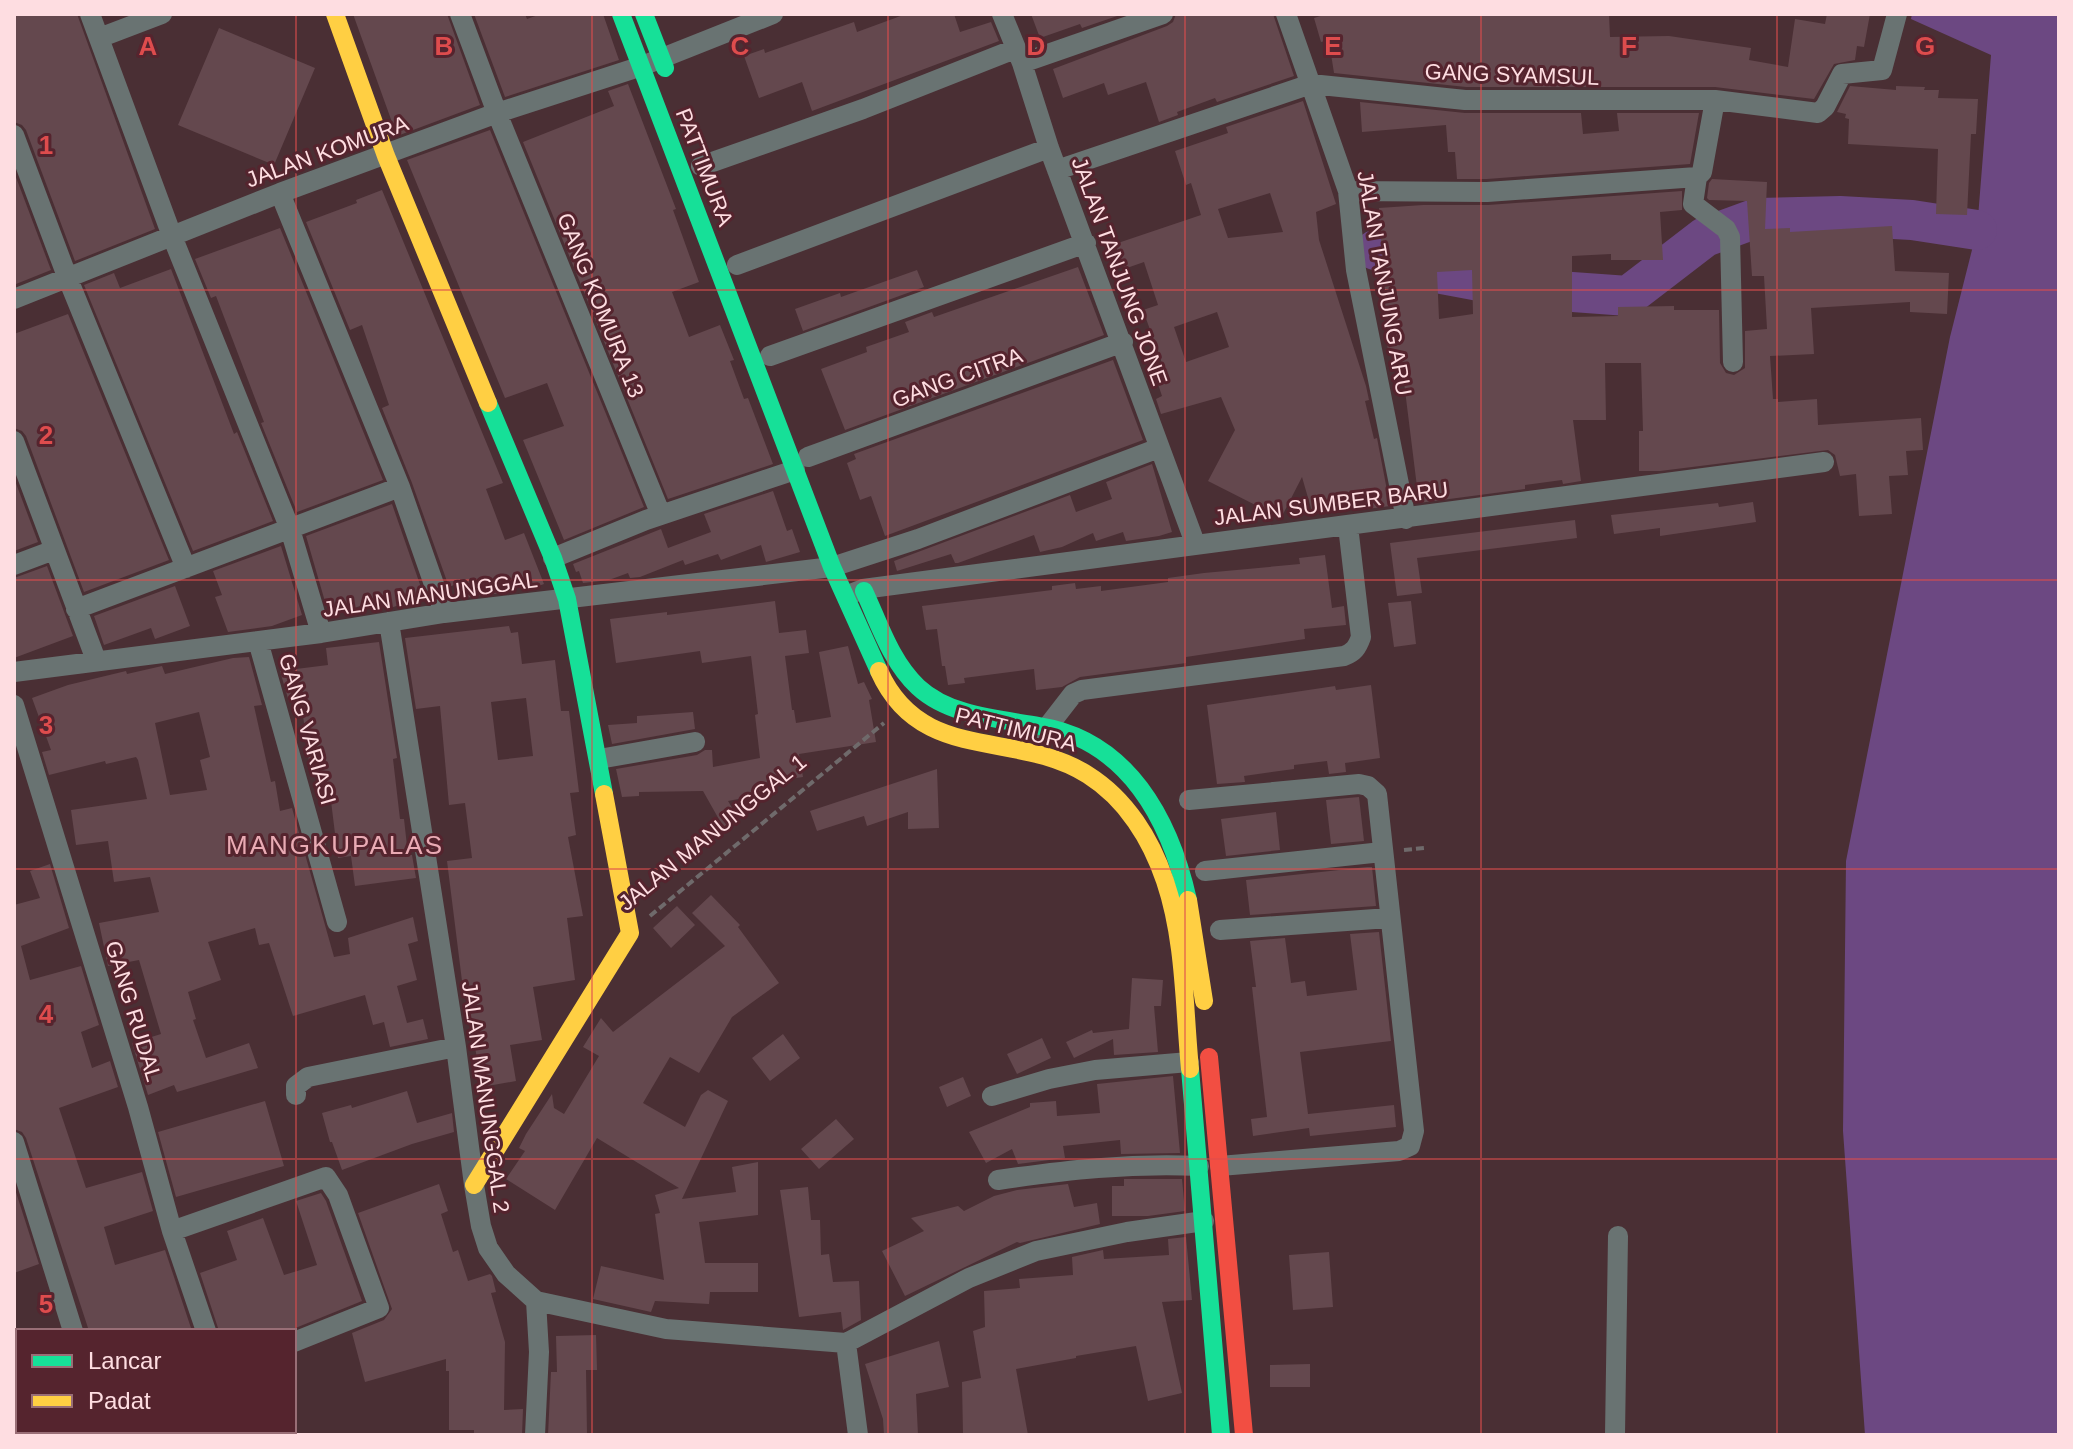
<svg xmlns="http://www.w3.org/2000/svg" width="2073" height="1449" viewBox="0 0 2073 1449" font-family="Arial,sans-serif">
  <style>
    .water { fill: #6c4882 }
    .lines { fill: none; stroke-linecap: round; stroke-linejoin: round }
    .river { stroke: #6c4882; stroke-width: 40 }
    .building { fill: #64484e; fill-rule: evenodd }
    .path { stroke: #6f6a6b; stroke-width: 4; stroke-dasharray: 8 4; stroke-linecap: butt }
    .street { stroke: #697372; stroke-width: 20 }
    .fast { stroke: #16e098; stroke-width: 18 }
    .slow { stroke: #ffcf43; stroke-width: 18 }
    .jam { stroke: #f24e42; stroke-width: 18 }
    .grid { fill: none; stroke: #de4c4d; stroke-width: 2; stroke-opacity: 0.55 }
    .labels { text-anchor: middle; stroke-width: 6; stroke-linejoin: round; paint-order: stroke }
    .street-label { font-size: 22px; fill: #fedde1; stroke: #55242e }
    .quarter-label { font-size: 26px; letter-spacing: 2px; fill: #e9abb4; stroke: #55242e }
    .grid-label { font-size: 26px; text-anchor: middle; font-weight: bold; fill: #de4c4d; stroke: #55242e; stroke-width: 6; stroke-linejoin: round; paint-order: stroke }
  </style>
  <rect width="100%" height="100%" fill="#4a2f34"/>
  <path class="water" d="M1912,14h147v1421h-194l-22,-304 3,-270 104,-524 27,-107 14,-175 -80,-36z"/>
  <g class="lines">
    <path class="river" d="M1375,250l36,4 15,17 91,17 111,8 77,-59 52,-19 83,-2 72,4 65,10"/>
  </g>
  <path class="building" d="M14,14h63l78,215 -80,32 -49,-131 -4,-5 -8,-3z
    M353,14h94l33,91 -83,31z
    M474,14h51l2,5 14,-5h62l16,46 -114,37z
    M906,14h48l6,18 31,-10 8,19 -187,70 -10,-29 -43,16 -15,-42 20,-7 1,4 89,-31 3,10z
    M1031,14h92l-41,14 -2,-4 -40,14z
    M1176,14h97l21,62 -77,26 -2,-4 -38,14 1,3 -19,7 -13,-40 -38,13 -4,-12 -41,15 -10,-29 114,-43 6,-4z
    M1327,14h282l1,23 59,-1 82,12 -2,12 39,7 7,-48 30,5 2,-10h43l-6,33 -7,-1 -2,14 -21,4 -20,35 -99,-12h-249l-132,-14 -3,-19 -3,1 -3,-14 -4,1 -7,-24z
    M219,28l96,40 -41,97 -96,-40z
    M628,84l48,125 -3,1 26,72 -27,10 17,45 31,-12 14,35 -4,1 14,38 4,-1 25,66 -105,35 -145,-357 91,-36 -6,-15z
    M1850,86l46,4v-4l29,1 -1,3h15l-1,8 40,1 -2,35h-5l-4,81 -31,-1 2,-65 -90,-5 1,-25 -4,-1 1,-4 -9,-2z
    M1303,101l33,103 -20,8 3,28 47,146 3,14 -4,1 9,38 3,-1 13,68 -23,3 -2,-8 -52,14 -11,-38 -21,41 -73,-37 27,-51 -14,-33 -60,17 -5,-15 6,-3 -8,-24 10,-3 -21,-59 15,-5 -14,-43 -20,7 -9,-25 86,-29 -10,-32 -5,2 -11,-34 53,-18 -2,-6zM1270,193l13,39 -55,6 -10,-29zM1217,312l12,35 -43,15 -12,-35z
    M1360,102l105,11h116l2,21 36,-3 -2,-18h82l-9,51 -203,15h-30l-2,-27h-7l-2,-27 -84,7z
    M490,130l154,377 -80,33 -41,-100 41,-14 -17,-43 -42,15 -98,-238z
    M14,172l37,98 -35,14 -2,-5z
    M1712,179l55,3 -2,47 25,-1v4l102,-6 3,45 54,2 -2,41 -37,-2v-10l-99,6 3,46 -44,2 3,43h5v3l39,-3 1,26 103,-7 2,32 -17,1 2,24 -19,1 3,38 -33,2 -3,-42 -16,2 -5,-21 -7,-5 -168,21h-21v-40h4l-2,-68h-36l1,57h-33l8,61 -18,3 -1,-4 -37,5v4l-106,14 -19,-153 -12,1 -3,-26h2l-7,-46h-3l-1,-17 6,-1 -3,-53 44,-3h65l194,-14v19l-22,2 3,48h-52v-6l-39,2v61l46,-1v-9l56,-1v4h45l1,53 6,10 8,2 11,-7v-37l22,-2 -3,-53h-12l-5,-75 -38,-1 -2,-2 2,-15zM1472,270l1,44 -34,5 -2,-47z
    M382,190l121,293 -17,6 19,51 19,-7 20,51 -17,6 -2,-6 -23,9 -38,5 -5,-15 -10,4 -37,-104 -30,-75 7,-3 -27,-80 -12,5 -44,-108 51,-19 -1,-3z
    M280,228l103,252 -86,32 -36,-89 3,-1 -48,-126 -5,2 -16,-39z
    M1078,267l26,68 -259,95 -24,-61 46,-17 -1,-5 43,-15 -4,-10 27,-10 2,5z
    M171,269l63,165 3,-2 36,89 -80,30 -109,-266 30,-12 6,15z
    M917,270l7,17 -121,44 -8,-22 45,-16 1,4z
    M68,314l101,246 -85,32 -58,-156 -4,-5 -8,-3v-94z
    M1113,360l30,80 -258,96 -14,-40 -11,4 -13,-37 9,-4 -2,-5z
    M1152,464l20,68 -13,4 -33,5 -3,-9 -27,9 -3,-8 -31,14 -22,5 -6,-17 -76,28h-3l-4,-9 -54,17 -3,-10 176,-66 6,17 36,-13 -6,-17z
    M14,478l24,64 -24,9z
    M773,491l14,40 5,-2 8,23 -34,10 -5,-17 -40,15 -3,-6 -33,11 -2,-5 -43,17 -10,1 -2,-5 -19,7 -26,3 -4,-12 -3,1 -3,-8 88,-35 7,19 43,-16 -7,-18z
    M1753,502l3,20 -96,14v-8l-46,6 -3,-19 107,-12 1,4z
    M392,504l32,92 -36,13 -4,-12 -51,19 -4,-12 -3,1 -20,-69z
    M1575,520l2,18 -160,20 5,35 -25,3 -7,-53z
    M281,546l21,69 -30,11 -44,6 -13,-35 7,-2 -9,-24z
    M1325,555l7,53 12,-2 2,19 -42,4 1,10 -119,18v6l-106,14 -18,10 -26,3 -2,-21 -70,9 1,5 -17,2 -3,-19h-3l-5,-37 -11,1 -4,-24 130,-16v-4l23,-3 1,6 25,-3v5l67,-9v-4l36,-5 96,-9 -1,-6z
    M47,566l26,70 -59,22v-80z
    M175,586l15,40 -35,13 -4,-11 -47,17 -10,-29z
    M775,601l4,32 27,-3 3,23 -24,3 7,54h2l2,13 35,-6 -12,-65 29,-6 10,38 6,-2 8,17 -3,1 7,42 -77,12 4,23 -41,6 2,11 -36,7 12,20 -15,9 -22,-39 -64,1v4l-17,1 -6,-28 81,-14 8,-5h7l1,17 47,-9 -5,-43 3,-1 -7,-58 -49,7 -2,-12 -84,12 -6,-44 57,-7v3z
    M1411,601l5,43 -22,3 -6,-44z
    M509,626l2,7 7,-1 4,32 33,-4 6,51h8l10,81 -9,1 6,42 -8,2 15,79 -16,2 8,62 -42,7 9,53 -32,5 6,36 -34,6 -16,-91 -2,1 -17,-136 25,-3 -7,-55 -16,2 -9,-99 -24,3 -11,-71zM526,698l7,58 -35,4 -7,-58z
    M379,642l18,116 -4,1 7,60h4l4,36h4l4,23 -61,8 -4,-30 -13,2 -7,-57 -11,1 -5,-41 -6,1 -8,-62 -12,2 -9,-31 48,-6 -2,-17z
    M249,657l13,48 -8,1 17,76 4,-1 5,30 12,-3 42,149 16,-3 -2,-16 65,-21 5,24 -10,3 9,36 -20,6 10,37 16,-4 5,20 -38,8 -6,-25 -11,3 -8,-30 -72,21 -24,-73 -10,2 -4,-17 -47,14 13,38 -33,12 8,27 -3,1 13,38 43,-15 9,25 -81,24 -3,-7 -26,10 -16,-52 29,-9 -22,-74 -31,6 -9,-43 60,-11 -9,-35 -36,5 -6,-41 -32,4 -5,-35 76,-11 -9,-39 -2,-3 -30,7 -1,-3 -56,14 -7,-23 9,-2 -19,-52 36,-13 58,-14 1,3 35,-8 3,8 68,-16zM199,712l11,45 -10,3 7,30 -37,5 -15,-72z
    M1371,685l9,73 -35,5 1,9 -17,2 -2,-13 -33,4v4l-50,7 1,6 -28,2 -10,-79 128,-19 1,4z
    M693,712l2,17 -83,15 -4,-19 29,-2v-7z
    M937,769l2,59 -31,1v-17l-41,14 -3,-10 -47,15 -7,-20z
    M1359,797l5,44 -33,3 -5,-44z
    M1276,812l4,38 -54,6 -5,-37z
    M50,864l19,64 -48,18 9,34 51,-14 18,59 -18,7 11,36 18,-7 8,26 -59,21 27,80 56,-16 11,39 -49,16 11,38 50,-15 27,81h-103l-63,-193 -4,-6 -8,-3v-224l26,-7 -10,-27z
    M1367,867h5l4,39 -126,9 -4,-35z
    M711,895l29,30 -2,2 41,56 -47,34 -33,56 -29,-16 -27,46 42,24 16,-32 7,-5 20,11 -46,98 54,-7 -4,-25 26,-5v53l-59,7 6,41h53v29h-48l-1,12 -54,-3 -4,11 -58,-13 8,-33 63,14 -9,-66 5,-1 -5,-18 24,-7 -82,-50 -42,72 -49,-31 19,-28 -6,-3 7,-14 26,-40 2,14 10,6 35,-58 -16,-9 18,-29 12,14 112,-86 -33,-33z
    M677,906l18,19 -24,23 -18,-20z
    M1379,932l12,109 -91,11 8,62 86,-9 2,22 -86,9 -1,-8 -56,8 -2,-17 16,-2 -15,-130h4l-6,-46 35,-3 6,45 14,-2 2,15 50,-6 -7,-56z
    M1132,978l31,2 -2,26h-7l4,46 -44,3 -1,-16 -39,19 -8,-16 26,-12 1,3 36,-4z
    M783,1034l17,24 -30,23 -18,-23z
    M1042,1038l9,20 -34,16 -10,-20z
    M1173,1076l7,77 -59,1 -1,-14 -57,6 2,12 -47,6 -6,-15 -26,14 -17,-31 61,-25v-4l26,-2 1,15 43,-3 -3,-29z
    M963,1077l8,19 -24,11 -8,-20z
    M407,1091l10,32 35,-10 2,19 -42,12 -70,26 -10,-28h-2l-8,-29 29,-8 1,3z
    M265,1101l19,65 -108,31 -18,-65z
    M836,1119l18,20 -35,30 -18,-20z
    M1124,1179h58l3,32 -37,5h-36v-30h12z
    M439,1184l9,27 -7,3 12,38 5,-2 10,31 22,-7 2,2 4,16 -5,1 14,49 -1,68 19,-1 -1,26h-48v-5h-25v-59h-3v-12l-81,23 -13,-49 32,-13 8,-11 -34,-96z
    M1068,1184l6,23 23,-4 3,21 -80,19 -3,-1 -112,54 -23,-45 42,-20 -13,-13 47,-12 6,5 30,-15 23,-6z
    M14,1186l25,78 -25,9z
    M808,1187l3,33h9l1,35 8,-1 4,28 26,-1 2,39 -18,10 -2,-18 -42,5 -19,-127z
    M321,1193l5,8 36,100 -74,30h-69l-19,-58 37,-13 -10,-29 36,-13 21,57 33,-10 -21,-64z
    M1186,1237l6,63 -30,2 20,91 -34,8 -12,-55 -60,10v2l-60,11 12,66h-65l-1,-53 19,-4 -8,-47 12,-4 -1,-36 36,-3 -1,-9 54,-4 -1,-18 31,-7 1,9 65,-4 -1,-16z
    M1329,1252l4,55 -40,3 -4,-55z
    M596,1335l1,35h-11l1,65h-39l3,-63h6l-1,-36z
    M939,1341l10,46 -33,7 2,41h-34l-1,-16 -18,-55z
    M1310,1364v23h-40v-22z"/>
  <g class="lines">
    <path class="path" d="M1404,850l21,-2
      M650,916l234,-193"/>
    <path class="street" d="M90,14l82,222 118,293 31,104
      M460,14l37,99 164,402
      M1002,14l20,49 27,85 146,395
      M1286,14l62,177 8,79 50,249
      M99,38l63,-24
      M1022,63l141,-49
      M14,135l54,144 118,289
      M701,166l162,-57 152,-60
      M1057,170l254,-86 154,16h250l103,13 7,-6 17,-33 40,-4 15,-56
      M1697,177l-4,27 33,25 4,8 3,125
      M1348,191l139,1 210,-15 5,-5 13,-72
      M280,193l120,294 44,126
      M737,265l312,-117
      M14,299l266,-106 217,-80 145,-47 131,-52
      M770,356l316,-113
      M14,441l82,219
      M808,457l315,-115
      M553,558l93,-38 149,-50
      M14,565l40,-15
      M853,593l10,-4c320,-44 641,-83 961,-127
      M76,609l324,-122
      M389,622l67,425 18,138 7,41 7,22 18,26 30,27 130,28 180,14 12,92
      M258,641l79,281
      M14,672l307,-39 123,-20 388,-46 86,-28 241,-91
      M14,705l124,402 34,124 34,100
      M1042,734l31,-40 9,-4 262,-34c10,-4 13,-8 17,-19l-13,-111
      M599,759l96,-17
      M1189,800l170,-16 9,2 9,8 37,337 -4,15 -11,5 -179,15
      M1205,871l177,-19
      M1220,930l169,-12
      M296,1095v-9l12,-9 148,-30
      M992,1096l57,-17 46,-9 94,-8
      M14,1142l59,189
      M998,1180c69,-10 130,-17 201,-14
      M172,1231l154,-54 12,18 41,113 -85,34
      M846,1343l123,-65 67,-27 91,-19 77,-11
      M105,1431l1,4
      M235,1431l1,4
      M535,1435l4,-83 -3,-51
      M1615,1435l3,-199"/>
    <path class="fast" d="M621,14l211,553 47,104
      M644,14l21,54
      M488,403l65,155 14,41 37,195
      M864,591c15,32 27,71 54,96 31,29 81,32 121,39 89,14 131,94 149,174
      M1190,1069l31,366"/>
    <path class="slow" d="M335,14l51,142 102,247
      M879,671c42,94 137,58 209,104 38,24 63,64 77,106 20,59 19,126 25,188
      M1188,900l16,101
      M474,1185l156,-252 -26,-139"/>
    <path class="jam" d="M1209,1057l35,378"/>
  </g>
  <path class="grid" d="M296,14v1421M592,14v1421M888,14v1421M1185,14v1421M1481,14v1421M1777,14v1421M14,290h2045M14,580h2045M14,869h2045M14,1159h2045"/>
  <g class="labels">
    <g class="street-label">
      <text transform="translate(1512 74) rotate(2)" y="8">GANG SYAMSUL</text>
      <text transform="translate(327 151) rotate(-20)" y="8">JALAN KOMURA</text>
      <text transform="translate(705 167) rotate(69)" y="8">PATTIMURA</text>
      <text transform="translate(1120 271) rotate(70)" y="8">JALAN TANJUNG JONE</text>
      <text transform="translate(1385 283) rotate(80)" y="8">JALAN TANJUNG ARU</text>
      <text transform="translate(601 305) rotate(68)" y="8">GANG KOMURA 13</text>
      <text transform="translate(957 377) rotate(-20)" y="8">GANG CITRA</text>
      <text transform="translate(1331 503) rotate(-7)" y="8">JALAN SUMBER BARU</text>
      <text transform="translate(430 594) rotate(-8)" y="8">JALAN MANUNGGAL</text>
      <text transform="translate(308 729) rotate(74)" y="8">GANG VARIASI</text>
      <text transform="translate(1016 729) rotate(14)" y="8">PATTIMURA</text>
      <text transform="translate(712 832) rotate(-39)" y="8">JALAN MANUNGGAL 1</text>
      <text transform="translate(134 1011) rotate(73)" y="8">GANG RUDAL</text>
      <text transform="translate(486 1097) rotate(82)" y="8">JALAN MANUNGGAL 2</text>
    </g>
    <g class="quarter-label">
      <text x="335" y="854">MANGKUPALAS</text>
    </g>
  </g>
  <g class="grid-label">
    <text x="148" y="55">A</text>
    <text x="444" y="55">B</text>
    <text x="740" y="55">C</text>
    <text x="1036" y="55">D</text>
    <text x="1333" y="55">E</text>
    <text x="1629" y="55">F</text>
    <text x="1925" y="55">G</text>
    <text x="46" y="154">1</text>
    <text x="46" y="444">2</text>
    <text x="46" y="734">3</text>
    <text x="46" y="1023">4</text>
    <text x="46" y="1313">5</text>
  </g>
  <rect width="2073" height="1449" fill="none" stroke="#fedde1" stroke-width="32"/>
  <rect x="16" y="1329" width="280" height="104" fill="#55242e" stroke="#996e76" stroke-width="2"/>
  <rect x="32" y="1355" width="40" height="12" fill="#16e098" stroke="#996e76" stroke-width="2"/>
  <text x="88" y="1369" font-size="24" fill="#fedde1">Lancar</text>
  <rect x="32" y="1395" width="40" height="12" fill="#ffcf43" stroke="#996e76" stroke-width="2"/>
  <text x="88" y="1409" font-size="24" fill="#fedde1">Padat</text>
</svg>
